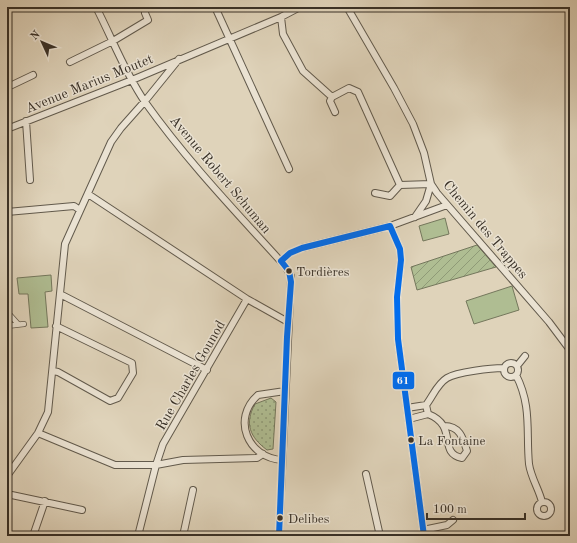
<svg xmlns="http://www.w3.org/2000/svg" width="577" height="543" viewBox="0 0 577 543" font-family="'Old Standard TT',serif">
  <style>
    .grass { fill: url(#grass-dots); stroke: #74775c }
    .garden { fill: url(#garden-furrows); stroke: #74775c }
    .pitch { fill: #afbd92; stroke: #74775c }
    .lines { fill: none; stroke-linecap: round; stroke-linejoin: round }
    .pedestrian-casing { stroke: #625a4c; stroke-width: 6 }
    .minor-casing { stroke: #625a4c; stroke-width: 8 }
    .pedestrian { stroke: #eae2d2; stroke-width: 4.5 }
    .minor { stroke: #eae2d2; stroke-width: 6 }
    .bus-1-casing { stroke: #eae2d2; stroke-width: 9 }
    .bus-1 { stroke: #006def; stroke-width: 6 }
    .bus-dot { fill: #393127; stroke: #eae2d2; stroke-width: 1.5 }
    .labels { text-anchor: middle; stroke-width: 3; stroke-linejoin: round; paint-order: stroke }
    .bus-label { font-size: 13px; fill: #393127; stroke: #eae2d2; text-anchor: start }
    .street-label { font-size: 14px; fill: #393127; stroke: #eae2d2 }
    .line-badge { stroke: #eae2d2; stroke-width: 1.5 }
    .badge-label { font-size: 11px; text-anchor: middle; font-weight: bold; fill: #fff }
  </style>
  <defs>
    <pattern id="grass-dots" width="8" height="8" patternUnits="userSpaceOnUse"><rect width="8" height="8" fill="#afbd92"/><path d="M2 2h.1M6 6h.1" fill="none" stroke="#8f9a77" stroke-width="1.8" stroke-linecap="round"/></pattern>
    <pattern id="garden-furrows" width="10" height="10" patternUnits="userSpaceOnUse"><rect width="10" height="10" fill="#afbd92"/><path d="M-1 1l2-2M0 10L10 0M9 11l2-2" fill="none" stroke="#8f9a77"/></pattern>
  </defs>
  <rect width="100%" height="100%" fill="#dfd3ba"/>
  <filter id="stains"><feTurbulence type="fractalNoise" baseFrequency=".005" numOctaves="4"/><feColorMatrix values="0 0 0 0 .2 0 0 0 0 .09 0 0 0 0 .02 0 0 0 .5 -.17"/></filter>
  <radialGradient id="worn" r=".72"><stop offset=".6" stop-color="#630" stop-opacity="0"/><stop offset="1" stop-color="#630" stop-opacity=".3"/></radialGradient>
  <path class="grass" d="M271,398l5,4 -3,47 -6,1c-17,-13 -23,-26 -12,-46z"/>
  <path class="garden" d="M477,245l19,22 -79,23 -6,-23z"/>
  <path class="pitch" d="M445,218l4,16 -26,7 -4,-15z
    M51,275l1,16 -7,1 3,35 -17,1 -3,-34h-9l-2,-16z
    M512,286l7,24 -45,14 -8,-23z"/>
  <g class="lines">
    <g class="pedestrian-casing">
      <path id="pedestrian" d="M7,285l2,29 9,10
        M7,326l17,-2"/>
    </g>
    <g class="minor-casing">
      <path id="minor" d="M96,7c16,31 29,66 49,95 42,59 92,111 140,164l6,10 -12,260
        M215,7l74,162
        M347,7l47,81 19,36 11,29 7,31 6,9 112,129 21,28
        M281,17l2,17 20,37 29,26 17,-9 9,4 42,93
        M70,62l43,-21 35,-21 -3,-7
        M7,81l3,5 23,-11
        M332,97l-2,4 5,11
        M26,121l4,59
        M7,129l125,-49 149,-63 19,-10
        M400,185l31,-1 -5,17 -11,16
        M375,193l15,3 10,-11
        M88,194l159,105 41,23
        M7,212l67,-6 6,4
        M390,226l10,23 1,11 -4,37 1,42 26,197
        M281,261l9,-8 12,-5 88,-22 57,-21
        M60,294l147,76
        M504 370a7 7 0 1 1 14 0a7 7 0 1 1-14 0Z
        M517,366l8,-10
        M53,371l5,1 52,29 8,-3 15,-25 -1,-10 -76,-37
        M516,375c16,31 10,57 13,89 2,14 10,25 13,38
        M426,405c7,-9 11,-21 21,-27 10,-6 45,-10 56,-10
        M407,408l19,-3 2,9 -19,5
        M428,414c31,12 9,39 34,44l5,-7c-4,-13 -7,-25 -23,-25
        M38,433l77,32h41l27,-5 74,-2 6,-4
        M282,460c-34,-2 -51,-41 -24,-65l27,-4
        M366,474l14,62
        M7,476l31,-43 10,-21 17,-168 46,-102 10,-14 24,-27 34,-42
        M7,494l75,16
        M537 509a7 7 0 1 1 14 0a7 7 0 1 1-14 0Z
        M423,530l24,-5 6,-5
        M33,536l12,-35
        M138,536l18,-71 7,-21 84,-145
        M183,536l10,-46"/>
    </g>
    <use href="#pedestrian" class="pedestrian"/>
    <use href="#minor" class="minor"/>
    <g class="bus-1-casing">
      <path id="bus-1" d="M390,226l10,23 1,11 -4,37 1,42 26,197
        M281,261l9,-8 12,-5 88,-22
        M279,536l8,-199 4,-55 -2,-11 -8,-10"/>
    </g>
    <use href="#bus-1" class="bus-1"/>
  </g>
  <g class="bus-dot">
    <circle cx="289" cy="271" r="3.5"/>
    <circle cx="411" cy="440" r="3.5"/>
    <circle cx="280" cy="518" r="3.5"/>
  </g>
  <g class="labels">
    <g class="bus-label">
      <text x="296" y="276">Tordières</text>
      <text x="418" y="445">La Fontaine</text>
      <text x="288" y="523">Delibes</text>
    </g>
    <g class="street-label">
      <text transform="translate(89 83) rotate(-22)" y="5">Avenue Marius Moutet</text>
      <text transform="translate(221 174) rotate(50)" y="5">Avenue Robert Schuman</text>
      <text transform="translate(486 229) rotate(50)" y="5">Chemin des Trappes</text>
      <text transform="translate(190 375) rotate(-60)" y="5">Rue Charles Gounod</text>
    </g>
  </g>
  <rect class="line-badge" x="392" y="371" width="23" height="19" rx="4" fill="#006def"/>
  <g class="badge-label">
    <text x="403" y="384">61</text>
  </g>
  <rect width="577" height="543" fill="none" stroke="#dfd3ba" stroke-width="24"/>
  <rect x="8" y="8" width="561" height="527" fill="none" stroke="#393127" stroke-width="2"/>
  <rect x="12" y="12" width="553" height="519" fill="none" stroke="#393127"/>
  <g transform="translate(42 42) rotate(314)" stroke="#eae2d2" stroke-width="3" paint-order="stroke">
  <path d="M0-3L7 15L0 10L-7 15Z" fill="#393127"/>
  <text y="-6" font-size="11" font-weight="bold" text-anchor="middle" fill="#393127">N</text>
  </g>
  <path d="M427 513v6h98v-6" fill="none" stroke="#393127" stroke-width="2"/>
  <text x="433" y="513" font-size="12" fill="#393127" stroke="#eae2d2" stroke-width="3" paint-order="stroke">100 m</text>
  <rect width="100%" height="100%" filter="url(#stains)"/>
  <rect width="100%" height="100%" fill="url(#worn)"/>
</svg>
